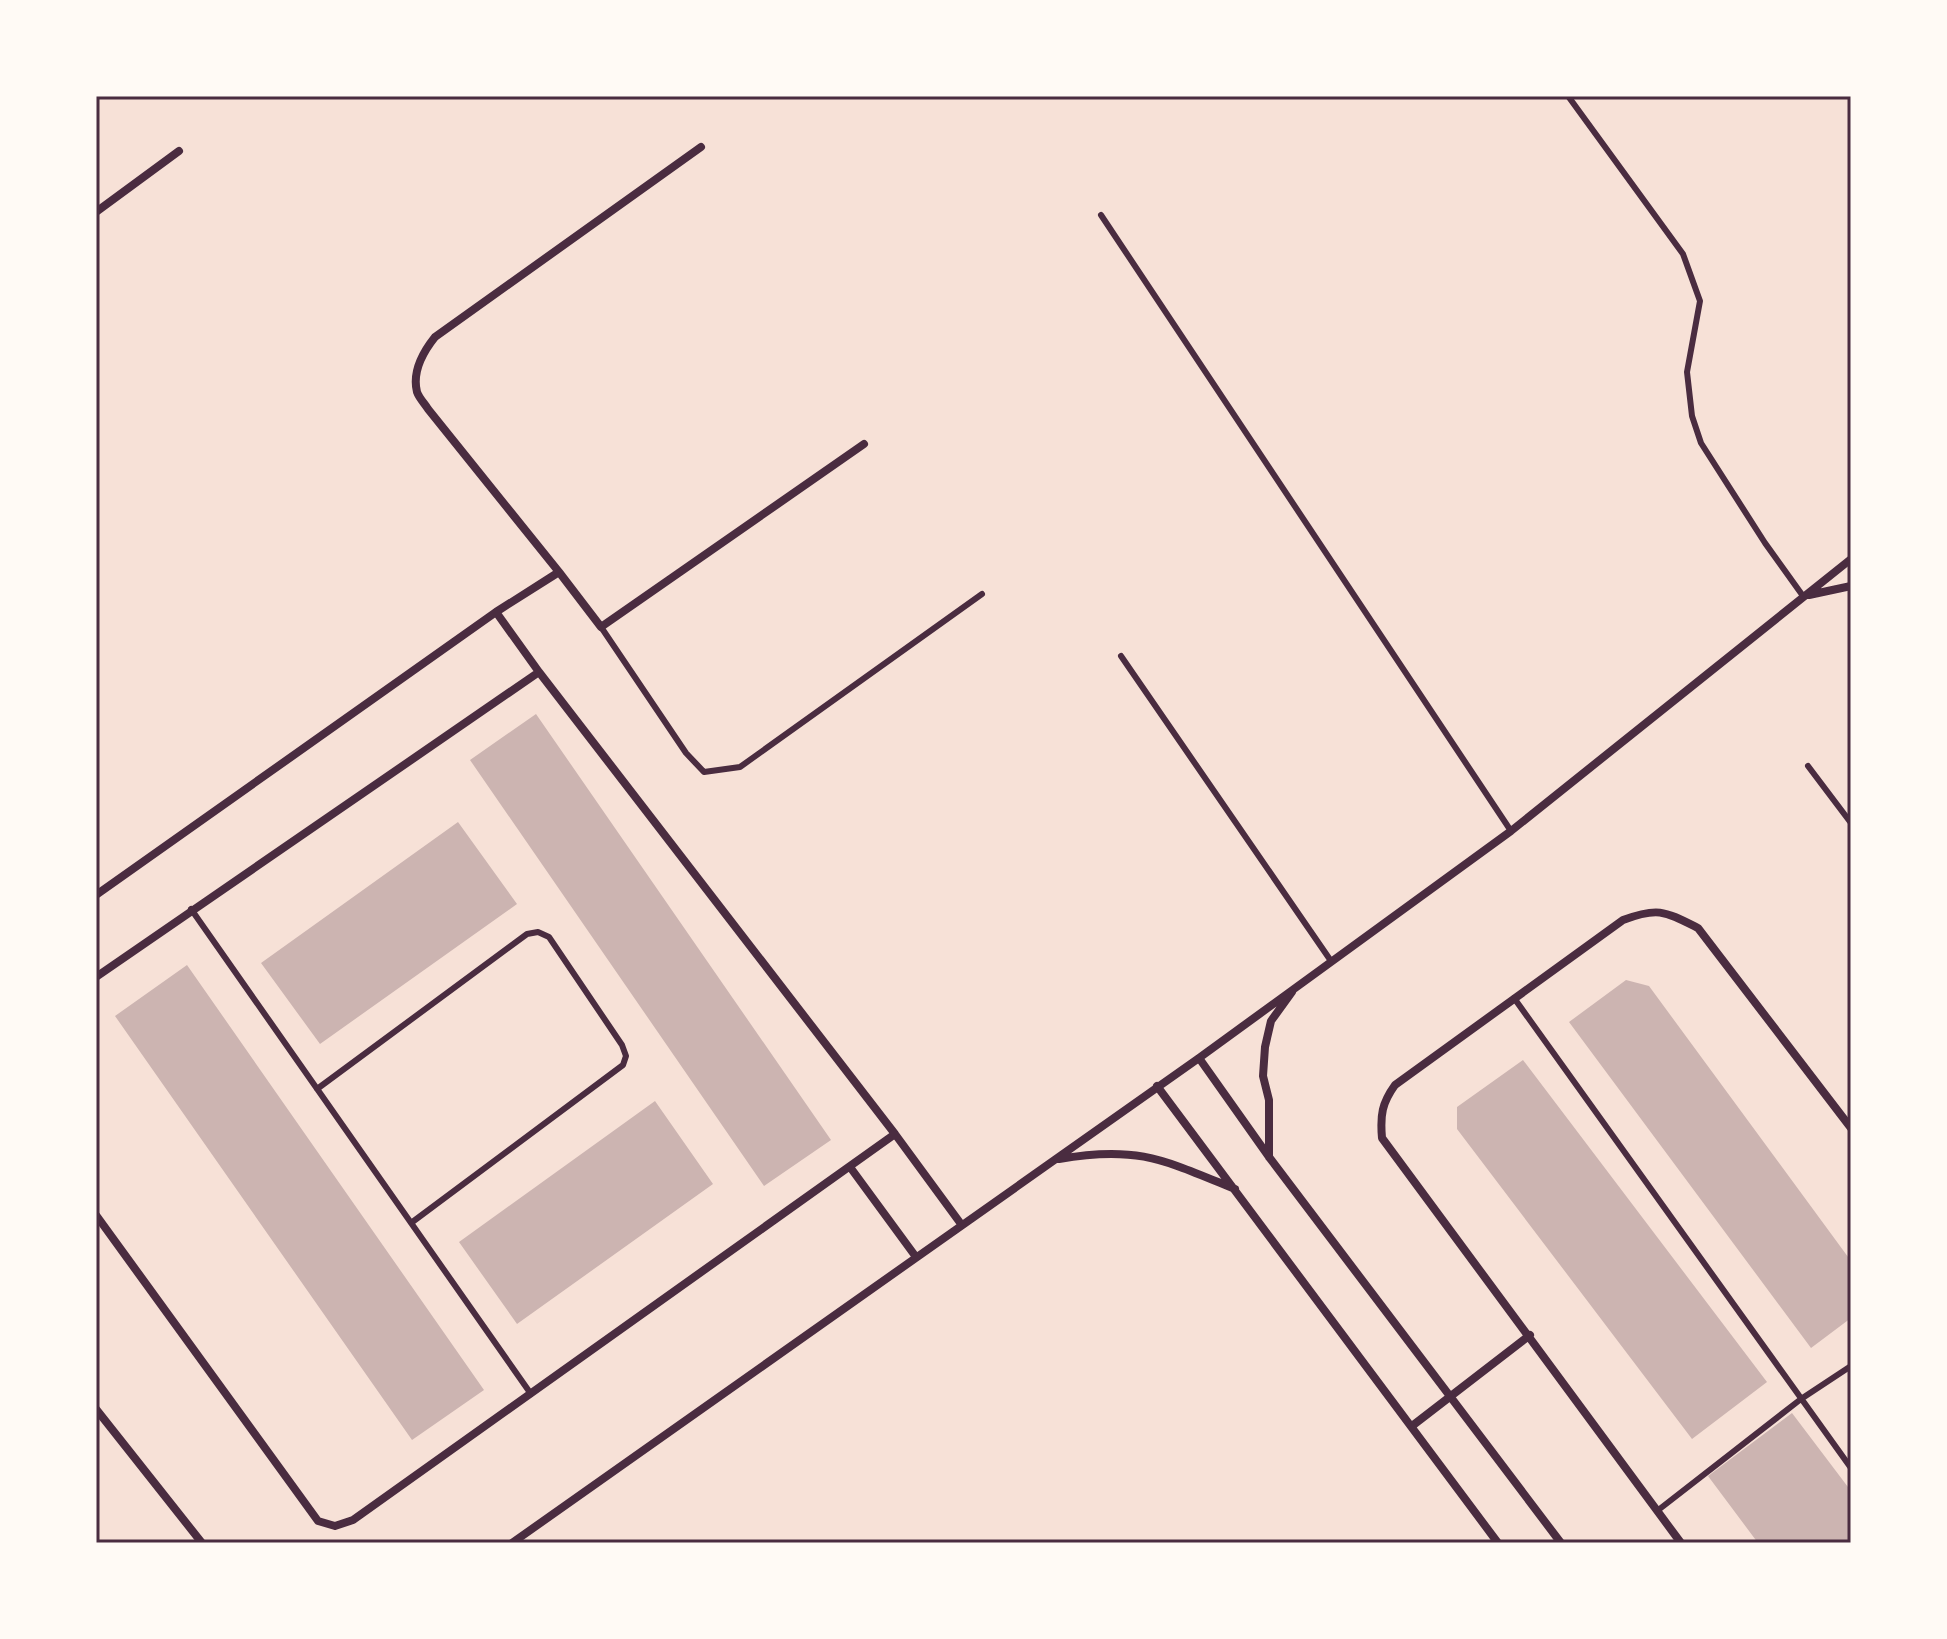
<svg xmlns="http://www.w3.org/2000/svg" width="1947" height="1639" viewBox="0 0 1947 1639" font-family="'Nunito Sans',sans-serif">
  <style>
    .building { fill: #ccb4b1 }
    .lines { fill: none; stroke-linecap: round; stroke-linejoin: round }
    .service { stroke: #4a2c40; stroke-width: 6 }
    .minor { stroke: #4a2c40; stroke-width: 8 }
    .neatline { fill: none; stroke: #4a2c40; stroke-width: 3 }
  </style>
  <rect width="100%" height="100%" fill="#f7e1d7"/>
  <path class="building" d="M536,714l295,426 -67,46 -294,-426z
    M458,822l59,82 -197,140 -59,-81z
    M187,965l297,425 -72,50 -297,-424z
    M1626,980l23,6 202,275v57l-40,30 -242,-326z
    M1523,1060l244,322 -75,57 -235,-310v-22z
    M655,1101l58,83 -196,140 -58,-82z
    M1792,1413l59,78v52h-93l-50,-67z"/>
  <g class="lines">
    <path class="service" d="M1568,96l115,158 17,47 -13,71 5,44 9,27 64,100 38,53
      M1101,215l410,616
      M601,627l85,126 18,19 36,-5 242,-173
      M1121,656l210,305
      M1808,766l43,57
      M191,909l340,485
      M1514,998l337,470
      M317,1089l210,-155 11,-2 11,5 73,108 4,11 -3,9 -212,158
      M1657,1511l144,-112 50,-33"/>
    <path class="minor" d="M96,212l83,-61
      M559,572l-131,-163c-3,-5 -9,-11 -11,-17 -5,-20 6,-40 18,-55l266,-190
      M1809,595l42,-9
      M496,612l43,60
      M96,895l400,-283 63,-40 42,55 263,-183
      M96,977l443,-305 356,462 66,90
      M1199,1058l70,99 292,386
      M1157,1086l341,457
      M1269,1157v-57l-6,-24 2,-29 6,-26 21,-29
      M1059,1159c78,-14 105,1 176,30
      M850,1167l66,90
      M96,1215l222,306 17,5 18,-6 542,-386
      M96,1409l106,134
      M1412,1426l118,-91
      M512,1543l687,-485 312,-227 340,-272
      M1681,1543l-299,-405c-2,-23 0,-35 13,-53l228,-165c35,-13 41,-9 75,8l153,200"/>
  </g>
  <rect width="1947" height="1639" fill="none" stroke="#fffaf5" stroke-width="196"/>
  <rect x="98" y="98" width="1751" height="1443" class="neatline"/>
</svg>
